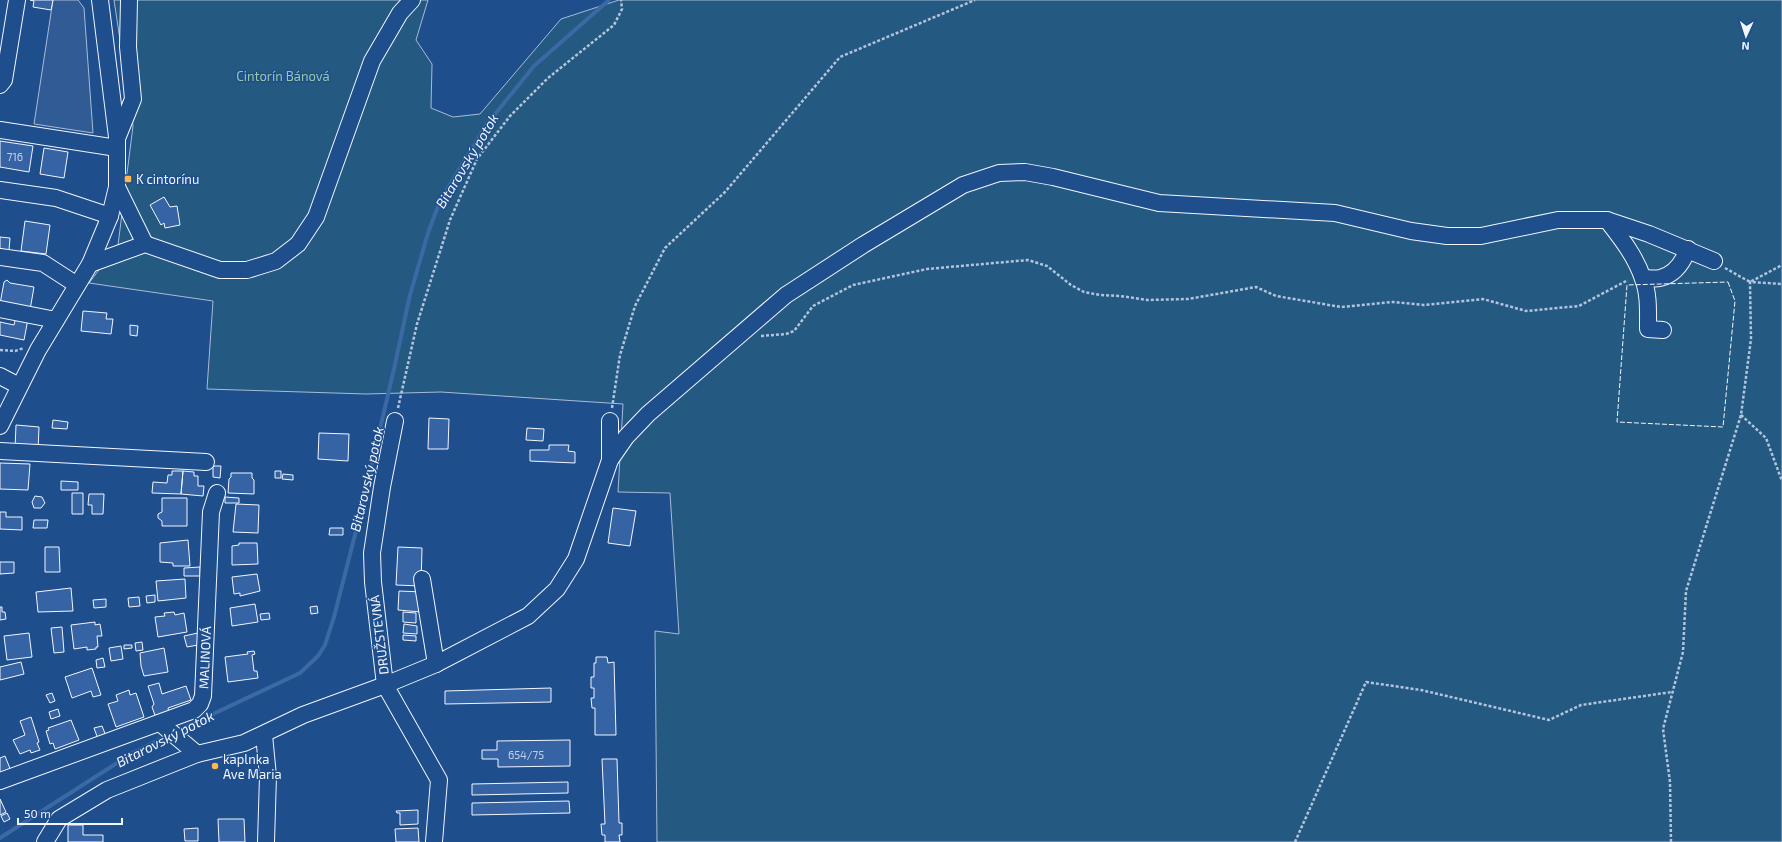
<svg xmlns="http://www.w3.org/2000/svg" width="1782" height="842" viewBox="0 0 1782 842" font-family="'Exo 2',sans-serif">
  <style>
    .green { fill: #245a82; stroke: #a8bbd7 }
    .parking { fill: #305b95; stroke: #a8bbd7 }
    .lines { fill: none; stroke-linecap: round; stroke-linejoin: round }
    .stream { stroke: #3b69a3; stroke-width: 4 }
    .building { fill: #3563a3; stroke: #f2f6ff }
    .minor-casing { stroke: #f2f6ff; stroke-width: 18 }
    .path { stroke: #b3c4dc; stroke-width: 2.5; stroke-dasharray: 3 2; stroke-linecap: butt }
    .minor { stroke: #1f4e8c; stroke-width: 16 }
    .fence { stroke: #f2f6ff; stroke-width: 1; stroke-dasharray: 5 2; stroke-linecap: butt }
    .poi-dot { fill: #ffb74d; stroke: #1f4e8c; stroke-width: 1.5 }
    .labels { text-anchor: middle; stroke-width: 3; stroke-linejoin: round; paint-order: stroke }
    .number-label { font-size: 11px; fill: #c3d1e8 }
    .park-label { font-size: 13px; fill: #97c8a6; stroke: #1f4e8c }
    .poi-label { font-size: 13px; fill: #f2f6ff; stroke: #1f4e8c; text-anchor: start }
    .street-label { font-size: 13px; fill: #f2f6ff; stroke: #1f4e8c }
    .water-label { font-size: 14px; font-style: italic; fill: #f2f6ff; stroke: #1f4e8c }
  </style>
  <rect width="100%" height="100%" fill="#1f4e8c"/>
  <path class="green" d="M114,0h314l-12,40 16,24 -1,44 22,9 27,-3 81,-95 58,-19h1163v842h-1125l-2,-211 24,3 -9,-141 -52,-1 5,-88 -182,-12 -75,2 -159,-5 6,-88 -124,-18 29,-38 15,-119z"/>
  <path class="parking" d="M53,0h25l6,8 9,125 -59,-9z"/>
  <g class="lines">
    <path class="stream" d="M175,732l125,-59 18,-17 7,-11 9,-28 23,-90 37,-158 16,-74 18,-62 12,-32 47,-77 47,-58 75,-66
      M0,838l131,-84 38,-19"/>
  </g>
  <path class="building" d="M30,0h23l-2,10 -18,-3 1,-6z
    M0,141l33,5 -4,26 -29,-5z
    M44,148l24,4 -4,26 -24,-4z
    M164,197l6,10 7,-1 3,19 -15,3 -1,-5 -3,2 -11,-20z
    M25,221l25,4 -4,29 -25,-3z
    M0,237l10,1 -1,12 -9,-1z
    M7,280l3,3 24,4 -4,23 -30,-6 4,-22z
    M83,311l24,2 -1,6h7l-2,15 -30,-3z
    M16,317l12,2 -4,21 -24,-5v-13l14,3z
    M130,325l8,1 -1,10 -7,-1z
    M429,418l20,1 -1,30h-20z
    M53,420l15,2 -1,7 -15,-1z
    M16,425l23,2 -1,24 -23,-2z
    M527,428l17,1 -1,12 -17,-1z
    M319,433l30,1 -1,27 -30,-2z
    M549,445h20l-1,6 7,1v11l-45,-2v-11h19z
    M0,463l30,1 -2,26 -28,-1z
    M213,466h8l-1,12 -7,-1z
    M172,471h11l-2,23 -29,-1 1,-11 14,1 1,-8h4z
    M183,471l11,1v4h4v10h6l-1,10 -22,-2z
    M275,471h6v7h-6z
    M231,473h21v5l2,2v14l-26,-1 1,-14 2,-2z
    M283,474l10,1v5l-11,-1z
    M61,481l17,1v8h-17z
    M72,493h11v21h-11z
    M89,494h15l-1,20h-11v-9h-4z
    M35,496l7,1 3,6 -4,5h-7l-2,-6z
    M225,497l14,1v5h-14z
    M162,498h25v28h-25v-5l-4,-3v-4l4,-2z
    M236,504l23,1 -1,28 -25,-1z
    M613,508l23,3 -6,35 -22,-3z
    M0,512h6v5h16v13l-22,-1z
    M34,520h14l-1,8h-14z
    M330,528h13v7h-14z
    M188,540l2,26h-17v-3l-13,-1v-19z
    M239,543h18l1,21 -26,1v-19l7,-1z
    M45,547h14l1,25h-15z
    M398,547l24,1 -1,38 -25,-1z
    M0,562h14v11l-14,1z
    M200,567v9h-16v-8z
    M257,574l3,17 -20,5v-3l-6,1 -2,-17z
    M185,579l1,19 -28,3 -2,-20z
    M71,588l2,23 -35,1 -2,-20z
    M399,591l24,1 -2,20 -23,-2z
    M155,595v7l-8,1 -1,-7z
    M139,597l1,9 -11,1 -1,-9z
    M106,599v8l-12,1 -1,-8z
    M255,604l3,18 -26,4 -2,-18z
    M317,606l1,7 -7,1 -1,-7z
    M0,607h2v5h3l1,7 -6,1z
    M174,612l1,3 9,-2 3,19 -29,5 -3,-20 10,-1 -1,-3z
    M403,612l13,1v10l-13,-1z
    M269,613l1,6 -9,1 -1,-6z
    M95,622v3l5,-1 2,12h-5l1,11h-2v2l-9,1v-3l-13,2 -3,-24z
    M404,624l13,2v8l-14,-1z
    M62,627l2,25 -10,1 -3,-25z
    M29,633l3,24 -25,3 -3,-24z
    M198,633v12l-11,2 -3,-11z
    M403,635l13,1v5l-13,-1z
    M142,642l1,8 -7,1 -1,-8z
    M124,645h8v3l-8,1z
    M121,646l2,13 -12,2 -2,-13z
    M164,648l4,24 -24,4 -3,-10 -1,-13z
    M254,651l1,3 -3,1 2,16h3l1,7 -30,4 -3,-25 23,-3 -1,-2z
    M596,657h11l1,6 6,-1 2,73h-21v-27h-3l-1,-10h3v-10h-3v-11h3v-14h2z
    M103,658l2,9 -8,1 -1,-8z
    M21,662l3,12 -24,6v-13z
    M92,668l9,27 -8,2 -2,-6 -19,7 -7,-21z
    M159,683l3,11 24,-8 5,14 -23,8 1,5 -13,5 -4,-11 2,-3 -6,-18z
    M551,688v14l-106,2v-13z
    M129,690l1,5 6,-2 8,24 -28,10 -8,-23 10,-3 -2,-6z
    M52,693l3,8 -5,2 -4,-8z
    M58,709l2,7 -9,3 -2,-7z
    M31,717l8,25 -2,1 3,7 -9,3 -1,-3 -10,4 -7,-14 12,-5 -5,-14z
    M71,720l8,20 -24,9 -2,-6 -3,1 -4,-13 3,-1 -1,-2z
    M102,726l4,10 -8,3 -4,-11z
    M570,740v26l-72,1v-8h-16v-9h15v-9z
    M5,756l6,15 -11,4v-17z
    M602,759h15l2,64h3v12h-3l1,7h-15v-7h-3l-1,-11h4z
    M568,782v11l-96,2v-11z
    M0,799l6,13 -6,3z
    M569,801l1,12 -98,2v-12z
    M418,810v14l-18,1v-12h-3l-1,-2z
    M7,813l3,6 -6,3 -3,-6z
    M218,819h26l1,23h-26z
    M68,825h15v10h20v7h-35z
    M198,828v13h-13l-1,-12z
    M418,828l1,14h-23l-1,-13z"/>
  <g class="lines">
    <g class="minor-casing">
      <g id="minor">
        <path d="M0,85l4,-5 13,-80"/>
        <path d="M0,130l117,18"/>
        <path d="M118,136l15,-37 -5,-52 1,-47"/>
        <path d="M117,187l28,57"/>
        <path d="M0,190l56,8 54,18"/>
        <path d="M1607,220c14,18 29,37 36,59 6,15 5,33 5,50l15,1"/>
        <path d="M0,257l43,6 34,22"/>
        <path d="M90,264l55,-20 75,26h27l29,-9 22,-17 18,-27 56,-156 28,-48 12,-13"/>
        <path d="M1643,278c5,0 12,1 17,0 14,-3 23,-16 28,-29"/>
        <path d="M0,309l56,11"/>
        <path d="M0,376l19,10"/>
        <path d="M0,426l38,-76 52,-86 20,-48 7,-29v-50l-17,-137"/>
        <path d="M0,451l206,11"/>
        <path d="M610,460l16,-23 22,-23 138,-119 77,-50 100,-60 36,-12 26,-1 28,5 106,26 176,10 76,18 36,5h34l77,-16h49l42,14 65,27"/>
        <path d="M422,579l14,85"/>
        <path d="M160,723l37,31"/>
        <path d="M264,735l4,41 -2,66"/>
        <path id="s1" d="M0,781l194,-71 6,-6 3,-8 8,-184 6,-19"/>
        <path d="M45,842l14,-23 48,-29 90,-36 47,-11 59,-28 82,-30 -12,-103 -1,-29 10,-66 13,-66"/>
        <path d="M434,842l5,-62 -54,-95 51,-21 92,-48 29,-27 19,-30 34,-99v-39"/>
      </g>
    </g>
    <path class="path" d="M1725,268l25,14 32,-17
      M761,336l25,-2 8,-3 19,-25 40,-21 74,-16 101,-9 19,6 24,19 13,7 16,3 20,1 28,4 40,-1 68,-12 20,9 65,11 52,-5 31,3 59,-6 43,12 53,-5 49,-26
      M0,350l15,1 9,-3
      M398,408l19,-84 33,-104 27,-61 33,-43 38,-38 66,-53 8,-16 -1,-9
      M612,408l8,-53 15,-49 30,-58 60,-56 115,-135 135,-57
      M1741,415l25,23 16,43
      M1295,842l71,-160 55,8 128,30 32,-15 91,-13
      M1671,842l-1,-60 -7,-53 20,-77 3,-61 55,-176 10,-76 -1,-57 32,2"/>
    <use href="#minor" class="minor"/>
    <path class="fence" d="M1728,282l7,19 -12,126 -106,-5 10,-137z"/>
  </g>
  <g class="poi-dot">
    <rect x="124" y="175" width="8" height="8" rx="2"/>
    <circle cx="215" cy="766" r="4"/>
  </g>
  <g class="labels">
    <g class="number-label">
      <text x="15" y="161">716</text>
      <text x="526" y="759">654/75</text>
    </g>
    <g class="park-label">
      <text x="283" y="81">Cintorín Bánová</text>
    </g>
    <g class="poi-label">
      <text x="136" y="184">K cintorínu</text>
      <text x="223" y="764">kaplnka<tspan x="223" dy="15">Ave Maria</tspan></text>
    </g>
    <g class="street-label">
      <text transform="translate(379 635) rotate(-97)" y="5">DRUŽSTEVNÁ</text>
      <text dy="5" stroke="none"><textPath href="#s1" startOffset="262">MALINOVÁ</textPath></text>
    </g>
    <g class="water-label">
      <text transform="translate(467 161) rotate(-59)" y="5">Bitarovský potok</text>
      <text transform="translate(367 479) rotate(-77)" y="5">Bitarovský potok</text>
      <text transform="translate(165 739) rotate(-27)" y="5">Bitarovský potok</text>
    </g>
  </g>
  <g transform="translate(1746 36) rotate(183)" stroke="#1f4e8c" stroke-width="3" paint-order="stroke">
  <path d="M0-3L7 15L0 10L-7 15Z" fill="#f2f6ff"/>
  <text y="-6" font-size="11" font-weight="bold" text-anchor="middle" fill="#f2f6ff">N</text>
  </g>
  <path d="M18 818v6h104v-6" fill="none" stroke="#f2f6ff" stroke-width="2"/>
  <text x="24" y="818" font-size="12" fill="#f2f6ff" stroke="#1f4e8c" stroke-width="3" paint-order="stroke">50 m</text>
</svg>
